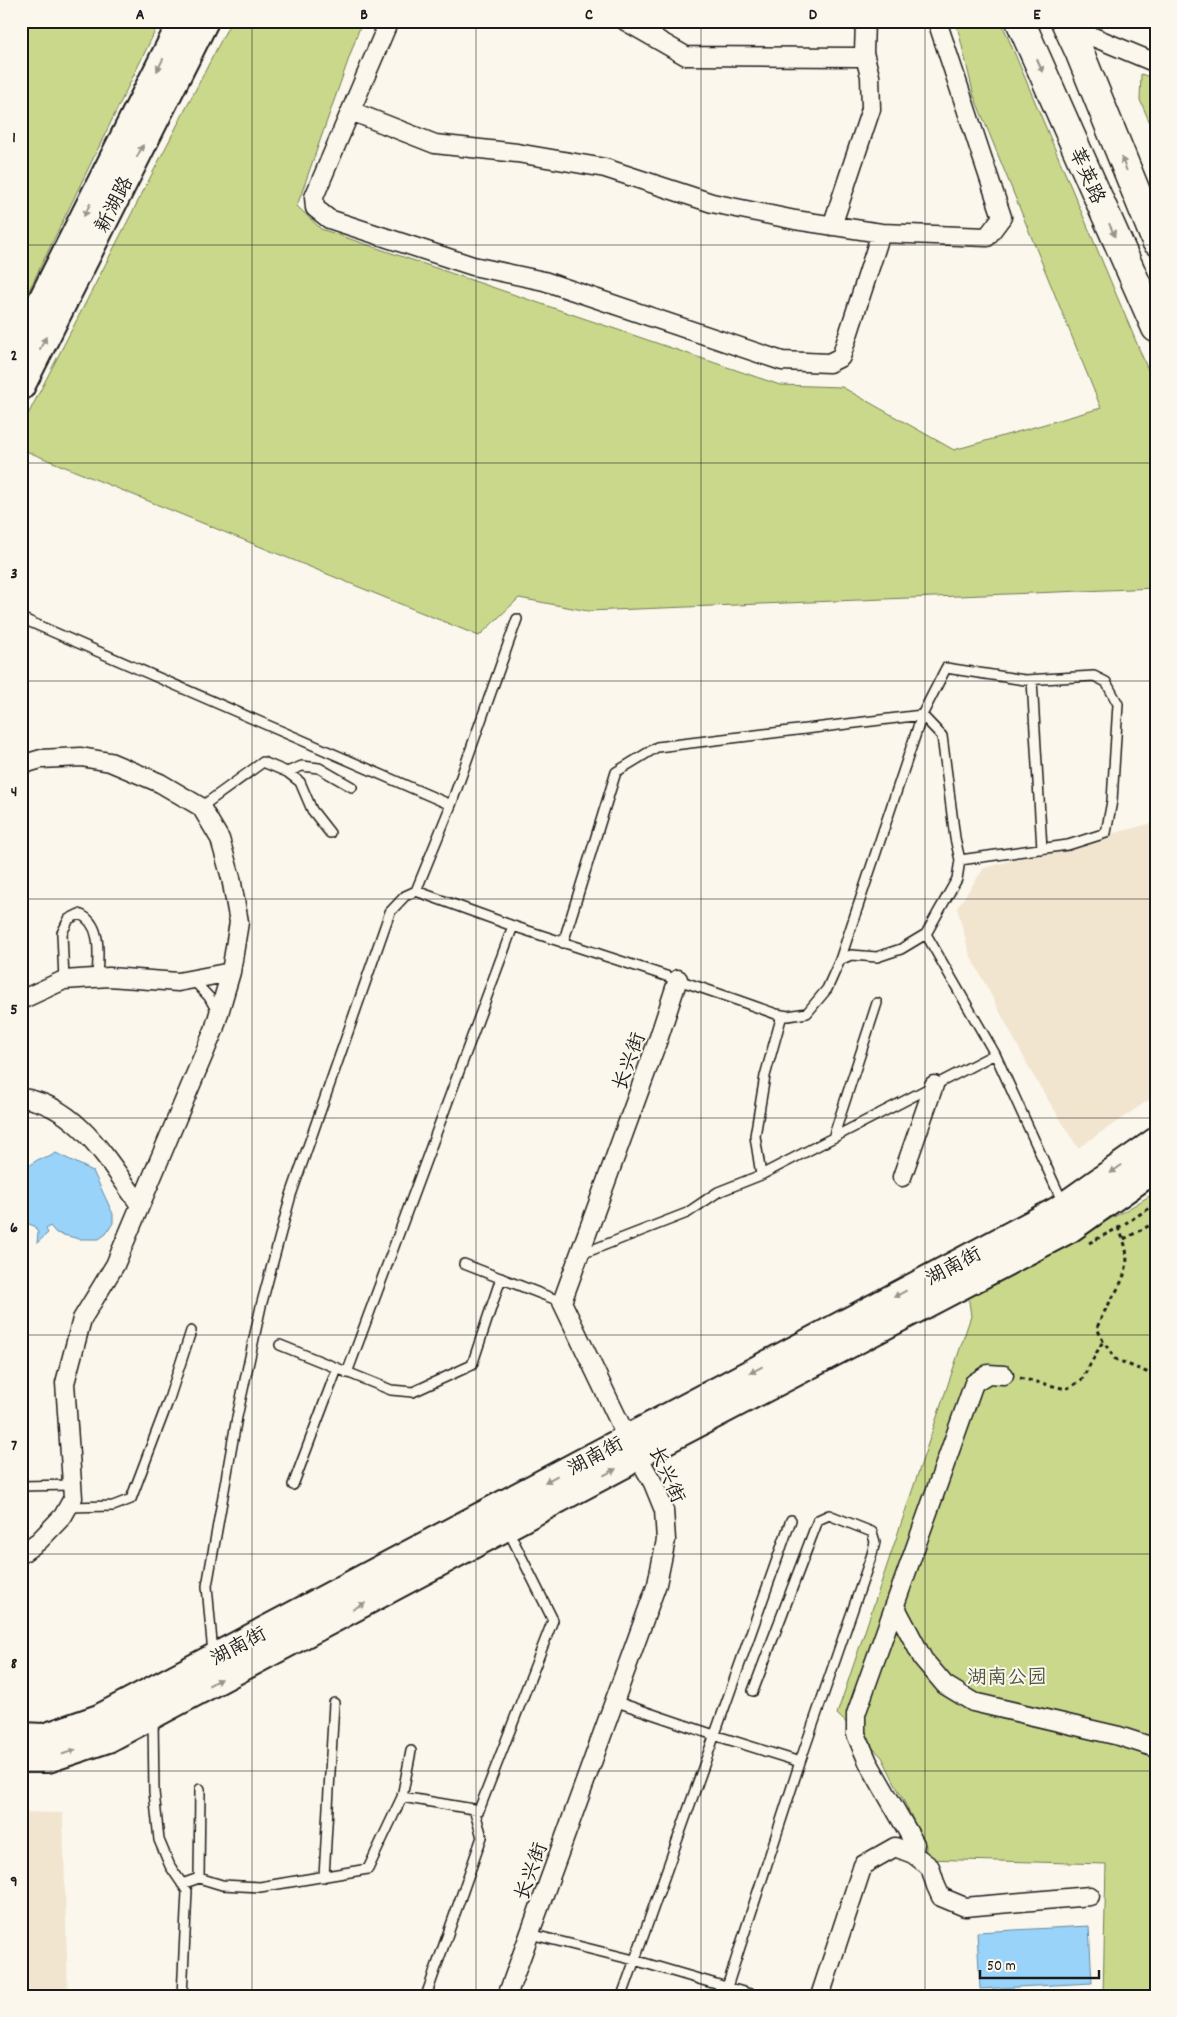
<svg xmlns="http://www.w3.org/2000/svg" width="1177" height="2017" viewBox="0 0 1177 2017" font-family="Dekko,'LXGW WenKai TC',sans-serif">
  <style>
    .built { fill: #f1e5d0 }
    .green { fill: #c9d88b; stroke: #727a54 }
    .water { fill: #99d3f9; stroke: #678aa1 }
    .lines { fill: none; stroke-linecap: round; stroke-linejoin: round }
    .lane-casing { stroke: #1c1c1c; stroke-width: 12 }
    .street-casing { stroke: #1c1c1c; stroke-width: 21 }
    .secondary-casing { stroke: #1c1c1c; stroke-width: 30 }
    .primary-casing { stroke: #1c1c1c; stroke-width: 31 }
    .path { stroke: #1c1c1c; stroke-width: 3; stroke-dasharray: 4 4; stroke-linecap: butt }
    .lane { stroke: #fbf7ec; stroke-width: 9 }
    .street { stroke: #fbf7ec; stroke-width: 18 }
    .secondary { stroke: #fbf7ec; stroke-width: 26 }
    .primary { stroke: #fbf7ec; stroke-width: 28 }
    .oneway { fill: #97948e }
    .grid { fill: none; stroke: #1c1c1c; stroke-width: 1; stroke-opacity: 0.55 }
    .labels { text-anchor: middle; stroke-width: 4; stroke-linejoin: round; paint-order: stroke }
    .street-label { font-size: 20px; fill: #1c1c1c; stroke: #fbf7ec }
    .park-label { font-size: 20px; fill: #50543d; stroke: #fbf7ec }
    .neatline { fill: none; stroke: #1c1c1c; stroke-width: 2 }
    .grid-label { font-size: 16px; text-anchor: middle; font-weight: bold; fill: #1c1c1c }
  </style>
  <rect width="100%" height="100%" fill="#fbf7ec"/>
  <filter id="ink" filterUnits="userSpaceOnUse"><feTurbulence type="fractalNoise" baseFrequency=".02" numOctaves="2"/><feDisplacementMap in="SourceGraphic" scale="10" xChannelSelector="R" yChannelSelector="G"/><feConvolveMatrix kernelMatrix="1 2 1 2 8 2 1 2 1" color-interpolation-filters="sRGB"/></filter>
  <g filter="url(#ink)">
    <path class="built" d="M1156,822v273l-78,53 -44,-71 -64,-122 -13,-47 27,-40z
      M21,1812l42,1 5,183h-47z"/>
    <path class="green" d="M21,21h139l-139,286z
      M231,21h131l-65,185 24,23 459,156 62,2 112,63 147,-42 -127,-312 -18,-75h45l155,368v199l-568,23 -69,-13 -40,38 -458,-187v-21z
      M1141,74l15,5v58l-16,-37z
      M1156,1192v804h-53l3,-132 -181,-5 1,-13 -44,-89 -45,-43 134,-398 -3,-21 155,-83z"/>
    <path class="water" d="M56,1153l37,18 20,43v9l-7,11 -7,5h-20l-23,-6 -6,-7 -4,3 2,4 -11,10 1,-10 -4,-7 -5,-2 -8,6v-56c7,-6 16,-18 26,-16z
      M1089,1926l3,57 -112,6 -3,-57z"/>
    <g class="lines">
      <g class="lane-casing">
        <path id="lane" d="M21,618l430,187
          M1032,680l10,169
          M287,772l13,10 12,28 18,23
          M201,807l62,-45 24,10 15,-6 17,2 33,19
          M513,926l-97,-35 35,-86 66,-186
          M926,934l69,120 68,149
          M840,960l82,-245 24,-47 79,12 69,-4 12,6 12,22 -6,97 -6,32 -38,12 -108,15
          M64,980l-2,-47 7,-14 10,-5c24,9 19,42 18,64
          M193,980l16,17 9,16
          M833,1138l44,-135
          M761,1175l234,-121
          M579,1255l108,-42 31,-21 43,-17 -6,-39 10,-60 17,-61
          M464,1264l98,38
          M280,1345l111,45 22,2 59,-27 29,-87
          M347,1373l166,-447c88,29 176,56 263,88l12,2 19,-3 20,-24 13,-29 11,-5 26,2 24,-8 25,-15 31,-55 3,-19 -5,-22 -13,-102 -20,-21 -265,32 -41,25 -53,171
          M293,1485l44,-116
          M21,1486l51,-1
          M68,1507l45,-1 18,-7 38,-100 22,-68
          M213,1654l-6,-68 30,-169 24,-111 30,-111 99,-283 15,-16 11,-5
          M614,1701l100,34 86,27
          M153,1718l1,74 5,48 11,26 17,25 -5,105
          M402,1797l9,-46
          M324,1877l10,-174
          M199,1878l23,7 38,2 108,-18 34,-72 77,13 74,-190 -45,-90
          M182,1884l17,-6 1,-89
          M530,1934l104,26 123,36
          M727,1987l73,-225 72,-208 3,-12 -3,-10 -43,-17 -11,5 -65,171
          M426,1996l56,-159 -8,-28
          M622,1996l169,-476"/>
      </g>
      <g class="street-casing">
        <path id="street" d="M389,21l-75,176 1,11 14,11 144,47 71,15 238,80 47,2 12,-6 40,-124
          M625,21l61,35 171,1 7,-4
          M1067,26l89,37
          M351,111l84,33 82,9 88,15 107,35 83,17 86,13 106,4 15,-20 -65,-196
          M832,226l39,-117 -1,-33 -6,-23 1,-32
          M21,765l20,-6 40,-2 29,5 50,21 41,24 19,32 11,39 8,44 -8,50 -17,58 -99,235 -33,54 -17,64 8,115 -10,18 -24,25 -18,13
          M21,1000l43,-20 45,-3 69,5 53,-10
          M21,1098c57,6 88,65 119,107
          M902,1177l32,-92
          M895,1606l28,53 22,26 28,17 146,34 37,12
          M913,1854l2,-10 -47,-82 -12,-28v-20l118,-331 14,-9 16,1
          M507,1996l150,-412 9,-44 -2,-30 -11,-27 -26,-45 -65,-136 97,-265 19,-58
          M820,1996l43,-131 32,-18 18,7 17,13 6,19 5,11 24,10 125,-11"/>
      </g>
      <g class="secondary-casing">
        <path id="secondary" d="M21,341l161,-320
          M21,387l184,-366
          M21,1736l23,1 55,-19 959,-508 98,-69
          M21,1759h27l60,-20 517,-275 13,-9 432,-226 86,-61"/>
      </g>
      <g class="primary-casing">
        <path id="primary" d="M1020,21l136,307
          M1065,21l14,30 77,190"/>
      </g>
      <path class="path" d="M1118,1228l38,-24
        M1124,1239l32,-17
        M1089,1243l29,-15c24,45 -7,62 -21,100l6,13 12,18 41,17
        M1020,1378l46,11 15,-8 22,-40"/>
      <use href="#lane" class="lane"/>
      <use href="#street" class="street"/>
      <use href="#secondary" class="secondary"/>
      <use href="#primary" class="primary"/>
    </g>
    <defs><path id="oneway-solid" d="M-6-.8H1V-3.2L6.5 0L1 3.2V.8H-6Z" transform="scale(1.25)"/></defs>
    <g class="oneway">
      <use href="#oneway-solid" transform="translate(160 65) rotate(117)"/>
      <use href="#oneway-solid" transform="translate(1040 66) rotate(66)"/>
      <use href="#oneway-solid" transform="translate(140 151) rotate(-63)"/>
      <use href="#oneway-solid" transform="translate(1124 164) rotate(-112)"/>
      <use href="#oneway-solid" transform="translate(87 210) rotate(117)"/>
      <use href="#oneway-solid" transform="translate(1112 230) rotate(66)"/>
      <use href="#oneway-solid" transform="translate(43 343) rotate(-63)"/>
      <use href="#oneway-solid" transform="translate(1116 1169) rotate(145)"/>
      <use href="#oneway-solid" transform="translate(900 1294) rotate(152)"/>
      <use href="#oneway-solid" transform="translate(756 1370) rotate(152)"/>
      <use href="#oneway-solid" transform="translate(610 1472) rotate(-28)"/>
      <use href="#oneway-solid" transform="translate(551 1479) rotate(152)"/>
      <use href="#oneway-solid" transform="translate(359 1606) rotate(-28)"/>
      <use href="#oneway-solid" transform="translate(215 1682) rotate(-28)"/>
      <use href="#oneway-solid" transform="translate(69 1752) rotate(-19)"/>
    </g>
  </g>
  <path class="grid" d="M252,21v1975M476,21v1975M701,21v1975M925,21v1975M21,245h1135M21,463h1135M21,681h1135M21,899h1135M21,1118h1135M21,1335h1135M21,1554h1135M21,1771h1135"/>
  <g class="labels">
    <g class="street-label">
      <text transform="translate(1088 175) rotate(66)" y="7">莘英路</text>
      <text transform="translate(113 204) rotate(-63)" y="7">新湖路</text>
      <text transform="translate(628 1061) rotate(-70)" y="7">长兴街</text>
      <text transform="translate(953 1265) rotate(-28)" y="7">湖南街</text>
      <text transform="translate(595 1455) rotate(-28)" y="7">湖南街</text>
      <text transform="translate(668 1474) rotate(66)" y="7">长兴街</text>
      <text transform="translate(238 1645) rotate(-28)" y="7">湖南街</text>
      <text transform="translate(530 1871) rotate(-70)" y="7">长兴街</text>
    </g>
    <g class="park-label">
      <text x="1007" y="1683">湖南公园</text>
    </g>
  </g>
  <rect width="1177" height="2017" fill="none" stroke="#fbf7ec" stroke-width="55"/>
  <path d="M980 1970v8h119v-8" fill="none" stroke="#1c1c1c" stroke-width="2.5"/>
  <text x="987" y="1970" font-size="15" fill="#1c1c1c" stroke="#fbf7ec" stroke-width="4" paint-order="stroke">50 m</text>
  <rect x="28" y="28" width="1122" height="1962" class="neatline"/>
  <g class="grid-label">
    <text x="140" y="19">A</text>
    <text x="364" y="19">B</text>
    <text x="589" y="19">C</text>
    <text x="813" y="19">D</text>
    <text x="1037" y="19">E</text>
    <text x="14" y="142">1</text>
    <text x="14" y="360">2</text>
    <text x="14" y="578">3</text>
    <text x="14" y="796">4</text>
    <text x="14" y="1014">5</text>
    <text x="14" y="1232">6</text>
    <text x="14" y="1450">7</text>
    <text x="14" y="1668">8</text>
    <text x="14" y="1886">9</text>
  </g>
</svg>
